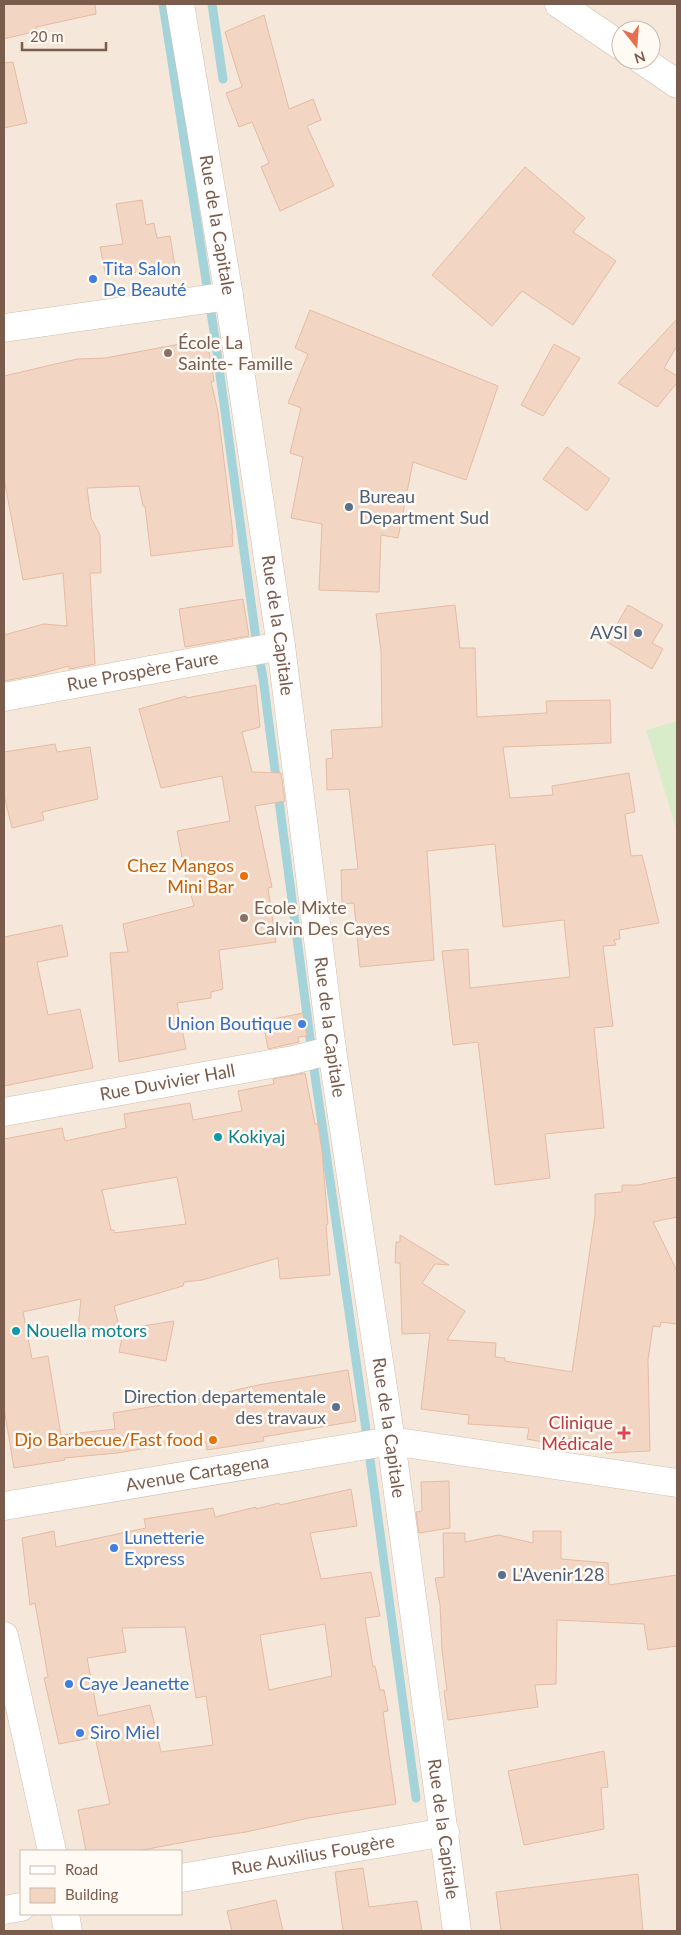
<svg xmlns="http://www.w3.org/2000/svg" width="681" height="1935" viewBox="0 0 681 1935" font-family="Lato,sans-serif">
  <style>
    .residential { fill: #f5e8da; fill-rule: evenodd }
    .green { fill: #d8ecc9 }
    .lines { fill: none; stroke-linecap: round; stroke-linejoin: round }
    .stream { stroke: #a5d3da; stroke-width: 9 }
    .building { fill: #f3d5c3; stroke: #e6bba3; fill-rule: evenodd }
    .minor-casing { stroke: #d1beb0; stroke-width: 29 }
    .tertiary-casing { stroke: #d1beb0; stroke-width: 29 }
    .minor { stroke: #fff; stroke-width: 28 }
    .tertiary { stroke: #fff; stroke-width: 28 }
    .shop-dot { fill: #3f7fe0; stroke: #fffaf3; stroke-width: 2 }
    .education-dot { fill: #8d6e63; stroke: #fffaf3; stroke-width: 2 }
    .service-dot { fill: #5c6f8a; stroke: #fffaf3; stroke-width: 2 }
    .food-dot { fill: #e8710a; stroke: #fffaf3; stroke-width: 2 }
    .culture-dot { fill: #0f9aa8; stroke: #fffaf3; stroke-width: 2 }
    .health-dot { fill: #e0444e; stroke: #fffaf3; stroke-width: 2 }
    .labels { text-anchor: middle; stroke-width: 5; stroke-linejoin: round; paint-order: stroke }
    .street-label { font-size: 18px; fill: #7a5c4d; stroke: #fffaf3 }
    .shop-label { font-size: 18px; fill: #366cbe; stroke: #fffaf3; text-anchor: start }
    .education-label { font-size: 18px; fill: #785e54; stroke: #fffaf3; text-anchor: start }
    .service-label { font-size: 18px; fill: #4e5e75; stroke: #fffaf3; text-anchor: start }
    .food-label { font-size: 18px; fill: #c56008; stroke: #fffaf3; text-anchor: end }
    .culture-label { font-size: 18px; fill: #0d838f; stroke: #fffaf3; text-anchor: start }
    .health-label { font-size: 18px; fill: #be3a42; stroke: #fffaf3; text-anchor: end }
  </style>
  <rect width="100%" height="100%" fill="#fdf6ec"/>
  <path class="residential" d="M4,4h673v1927h-673zM621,30h30v30h-30zM21,1851h160v63h-160z"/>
  <path class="green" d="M677,721v110l-31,-101z"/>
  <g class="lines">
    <path class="stream" d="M163,4l52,334 41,301 7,39 52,398 51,354 50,368
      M212,4l11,75"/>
  </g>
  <path class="building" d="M4,4h91l1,10 -60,13 1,4 -33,8z
    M264,15l25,94 24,-10 8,21 -14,6 27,60 -54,25 -19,-44 8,-4 -17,-41 -13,5 -13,-34 16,-6 -17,-55z
    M13,62l14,61 -23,5v-65z
    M525,167l60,51 -12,14 43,29 -43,64 -51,-34 -30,35 -60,-51z
    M142,200l4,25 8,-2 3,15 13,-2 5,30 -69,11 -6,-30 23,-3 -7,-40z
    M310,310l188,76 -32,94 -53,-18 -15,76 -17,-3 -2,57 -60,-2 3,-66 -31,-6 12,-61 -13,-4 11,-45 -13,-5 20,-49 -13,-6z
    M677,319v27l-13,22 13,8v7l-20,24 -39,-24z
    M207,339l7,42 -3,1 7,30 15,122h-1l1,12 -82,10 -6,-50h-2l-4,-20 -52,2 4,30 9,17 1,38h-11l5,91 -26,5v-3l-33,9 -32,6v-46l40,-11 23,2 -4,-53 -40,7 -19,-102v-102l73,-17 28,-1z
    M554,344l26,14 -37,58 -22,-11z
    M567,447l43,32 -23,32 -44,-32z
    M243,599l6,37 -64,11 -6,-38z
    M455,605l5,43h15l2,69 70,-4 -1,-12 64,-1 1,43 -108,4 7,51 43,-3 -1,-9 77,-13 6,39 -10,2 6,42 11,-1 17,68 -40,7 1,9 -6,1 2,5 -13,1 10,80 -19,2 10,100 -59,6 5,44 -55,7 -17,-143 -25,3 -11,-94 26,-2 2,39 100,-11 -6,-57 -61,7 -8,-83 -68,7 7,109 -74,7 -6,-64 -12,1 -1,-34 17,-1 -9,-80 -22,1 -1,-31 7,-1 -2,-28 51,-3 -1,-76 -5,-37z
    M628,605l35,20 -11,18 11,6 -11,20 -45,-27z
    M256,685l4,42 -18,5 10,40 29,1 4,28 -30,5 17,81 -4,1 8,54 -57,8 4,39 -12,3v6l-34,5 9,46 -67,13 -9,-109 18,-1 -5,-28 71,-18 -9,-33 -8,-42 53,-10 -8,-45 -61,12 -22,-79 47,-13v2z
    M55,744l2,8 33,-5 8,52 -56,13 2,8 -32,8 -8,-33v-43z
    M62,925l6,31 -31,6 11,53 32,-6 13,59 -89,18v-149z
    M303,1013l4,23 -9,1 1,5 -31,7 -5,-28z
    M305,1073l10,51h3l4,27 6,73 -2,1 4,50 -50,4 -2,-21 -76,22 -18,2 -1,4 -69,20 6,25 -42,-3 3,-29 -58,13 9,47 16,-3 13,79 54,-6 -2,-16 111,-18 -1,-2 35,-8 90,-15 8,51 -93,16 1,4 -57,9 -1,-8 -34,5 -1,-3 -54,9 -53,5 1,2 -51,8 -10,-60v-269l58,-11 3,13 61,-13 -2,-14 66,-11 3,17 49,-9 -4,-20 36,-7 -1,-5zM177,1177l9,47 -72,9v-3h-3l-9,-40z
    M677,1177v40l-24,5 24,49v53l-16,-2 -1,5 -7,-1 -5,34 2,91 -44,2v-6l-51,-12 -2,9 -26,-5 2,-11 -61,-4 1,-9 -48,-6 9,-76 -28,1 -2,-71h-5l1,-21h4v-7l49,30 -14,-1 -13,19 43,28 -18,29 49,3 -1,14 10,1v3l67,11 23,-156v-22l27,-2v-7h16z
    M174,1321l-8,40 -47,-9 5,-23z
    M449,1481l1,47 -31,5 -3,-21 6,-1 -1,-29z
    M351,1489l6,37 -47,7 11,46 50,-7 9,44 -15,2 8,49 2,-1 5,24h4l4,21 -5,1 13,92 -87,14 -63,14 -40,6 -69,13h-51l-8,-41 32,-6 -15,-67 -36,7 -15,-66 4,-1 -13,-74 -5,2 -8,-67 32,-7 2,16 90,-19 -2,-9 69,-11 2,9 41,-10v2l23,-6 1,2zM325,1624l7,52 -63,14 -9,-55zM185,1627l11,71 10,-2 7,49 -52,7 -11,-47 -52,11 -11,-58 39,-6 -4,-24z
    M533,1531h28v28l47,4 1,22 68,-10v71l-29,4 -4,-26 -87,-4 -1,64 -21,1 3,22 -90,13 -4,-29 3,-1 -5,-40 -2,-45 -5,-27 9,-1 -1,-44h22v9l34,-7 34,8z
    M604,1751l4,36 -7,1 3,41 -80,16 -16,-74z
    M363,1868l6,39 48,-6 5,30h-79l-8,-59z
    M638,1874l5,57h-142l-5,-39z
    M276,1900l7,31h-51l-5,-20z"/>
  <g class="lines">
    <g class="minor-casing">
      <g id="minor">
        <path d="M559,4l62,42"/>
        <path d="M642,60l35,24"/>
        <path d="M4,328l225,-32"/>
        <path id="s1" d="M4,697l277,-51"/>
        <path id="s2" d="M4,1506l387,-65"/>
        <path id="s3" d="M181,1878l264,-46"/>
        <path d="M4,1910l17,-3"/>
      </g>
    </g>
    <g class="tertiary-casing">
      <g id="tertiary">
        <path id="s4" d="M180,4l49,292 52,350 51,404 59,391 66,490"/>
        <path id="s5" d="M4,1112l289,-52 39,-10"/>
        <path d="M391,1441l286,42"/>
        <path d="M4,1636l48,215"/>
        <path d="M65,1914l3,17"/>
      </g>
    </g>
    <use href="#minor" class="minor"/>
    <use href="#tertiary" class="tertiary"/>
  </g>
  <g class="shop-dot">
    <circle cx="93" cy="279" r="5"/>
    <circle cx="302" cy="1024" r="5"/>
    <circle cx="114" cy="1548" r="5"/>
    <circle cx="69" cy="1684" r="5"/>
    <circle cx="80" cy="1733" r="5"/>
  </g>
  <g class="education-dot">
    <circle cx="168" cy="353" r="5"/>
    <circle cx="244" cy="918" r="5"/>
  </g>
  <g class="service-dot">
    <circle cx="349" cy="507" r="5"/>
    <circle cx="638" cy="633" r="5"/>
    <circle cx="336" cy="1407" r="5"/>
    <circle cx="502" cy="1575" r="5"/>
  </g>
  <g class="food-dot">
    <circle cx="244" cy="876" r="5"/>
    <circle cx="213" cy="1440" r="5"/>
  </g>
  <g class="culture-dot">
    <circle cx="218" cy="1137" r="5"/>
    <circle cx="16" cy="1331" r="5"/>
  </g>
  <path class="health-dot" d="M621.5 1425.5h5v5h5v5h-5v5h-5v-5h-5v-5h5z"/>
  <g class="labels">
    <g class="street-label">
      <text dy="6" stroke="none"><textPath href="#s4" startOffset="224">Rue de la Capitale</textPath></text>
      <text dy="6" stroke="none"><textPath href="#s4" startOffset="629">Rue de la Capitale</textPath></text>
      <text dy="6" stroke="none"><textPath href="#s1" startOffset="141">Rue Prospère Faure</textPath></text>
      <text dy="6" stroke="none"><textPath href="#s4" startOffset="1034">Rue de la Capitale</textPath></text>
      <text dy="6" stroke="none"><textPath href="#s5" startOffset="166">Rue Duvivier Hall</textPath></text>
      <text dy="6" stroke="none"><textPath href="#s4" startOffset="1439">Rue de la Capitale</textPath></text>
      <text dy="6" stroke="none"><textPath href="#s2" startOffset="196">Avenue Cartagena</textPath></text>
      <text dy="6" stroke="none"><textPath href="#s4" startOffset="1844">Rue de la Capitale</textPath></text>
      <text dy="6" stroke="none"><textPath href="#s3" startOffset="134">Rue Auxilius Fougère</textPath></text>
    </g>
    <g class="shop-label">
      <text x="103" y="275">Tita Salon<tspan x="103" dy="21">De Beauté</tspan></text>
      <text x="292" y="1030" text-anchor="end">Union Boutique</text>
      <text x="124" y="1544">Lunetterie<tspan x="124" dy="21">Express</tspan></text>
      <text x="79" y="1690">Caye Jeanette</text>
      <text x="90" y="1739">Siro Miel</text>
    </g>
    <g class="education-label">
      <text x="178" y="349">École La<tspan x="178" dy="21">Sainte- Famille</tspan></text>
      <text x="254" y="914">Ecole Mixte<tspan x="254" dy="21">Calvin Des Cayes</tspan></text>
    </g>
    <g class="service-label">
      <text x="359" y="503">Bureau<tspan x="359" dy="21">Department Sud</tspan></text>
      <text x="628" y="639" text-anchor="end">AVSI</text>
      <text x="326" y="1403" text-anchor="end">Direction departementale<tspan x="326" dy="21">des travaux</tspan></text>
      <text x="512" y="1581">L'Avenir128</text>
    </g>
    <g class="food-label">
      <text x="234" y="872">Chez Mangos<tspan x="234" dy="21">Mini Bar</tspan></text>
      <text x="203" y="1446">Djo Barbecue/Fast food</text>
    </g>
    <g class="culture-label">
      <text x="228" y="1143">Kokiyaj</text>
      <text x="26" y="1337">Nouella motors</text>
    </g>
    <g class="health-label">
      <text x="613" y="1429">Clinique<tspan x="613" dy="21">Médicale</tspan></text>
    </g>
  </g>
  <rect width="681" height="1935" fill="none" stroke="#7a5c4d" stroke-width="10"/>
  <rect x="20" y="1850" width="162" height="65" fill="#fffaf3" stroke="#cabbb1"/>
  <rect x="30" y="1866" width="25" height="8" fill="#ffffff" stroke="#cabbb1"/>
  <text x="65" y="1875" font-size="15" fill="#7a5c4d">Road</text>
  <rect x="30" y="1888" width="25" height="15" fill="#f3d5c3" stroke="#cabbb1"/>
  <text x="65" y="1900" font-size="15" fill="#7a5c4d">Building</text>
  <g transform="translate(636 45) rotate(163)"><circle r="24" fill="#fffaf3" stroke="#cabbb1"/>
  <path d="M0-4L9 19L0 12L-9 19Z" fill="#e76f51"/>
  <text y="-8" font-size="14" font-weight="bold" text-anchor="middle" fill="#7a5c4d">N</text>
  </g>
  <path d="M22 42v8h84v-8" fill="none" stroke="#7a5c4d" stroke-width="2.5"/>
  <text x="30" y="42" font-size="15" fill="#7a5c4d" stroke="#fffaf3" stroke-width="4" paint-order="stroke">20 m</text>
</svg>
